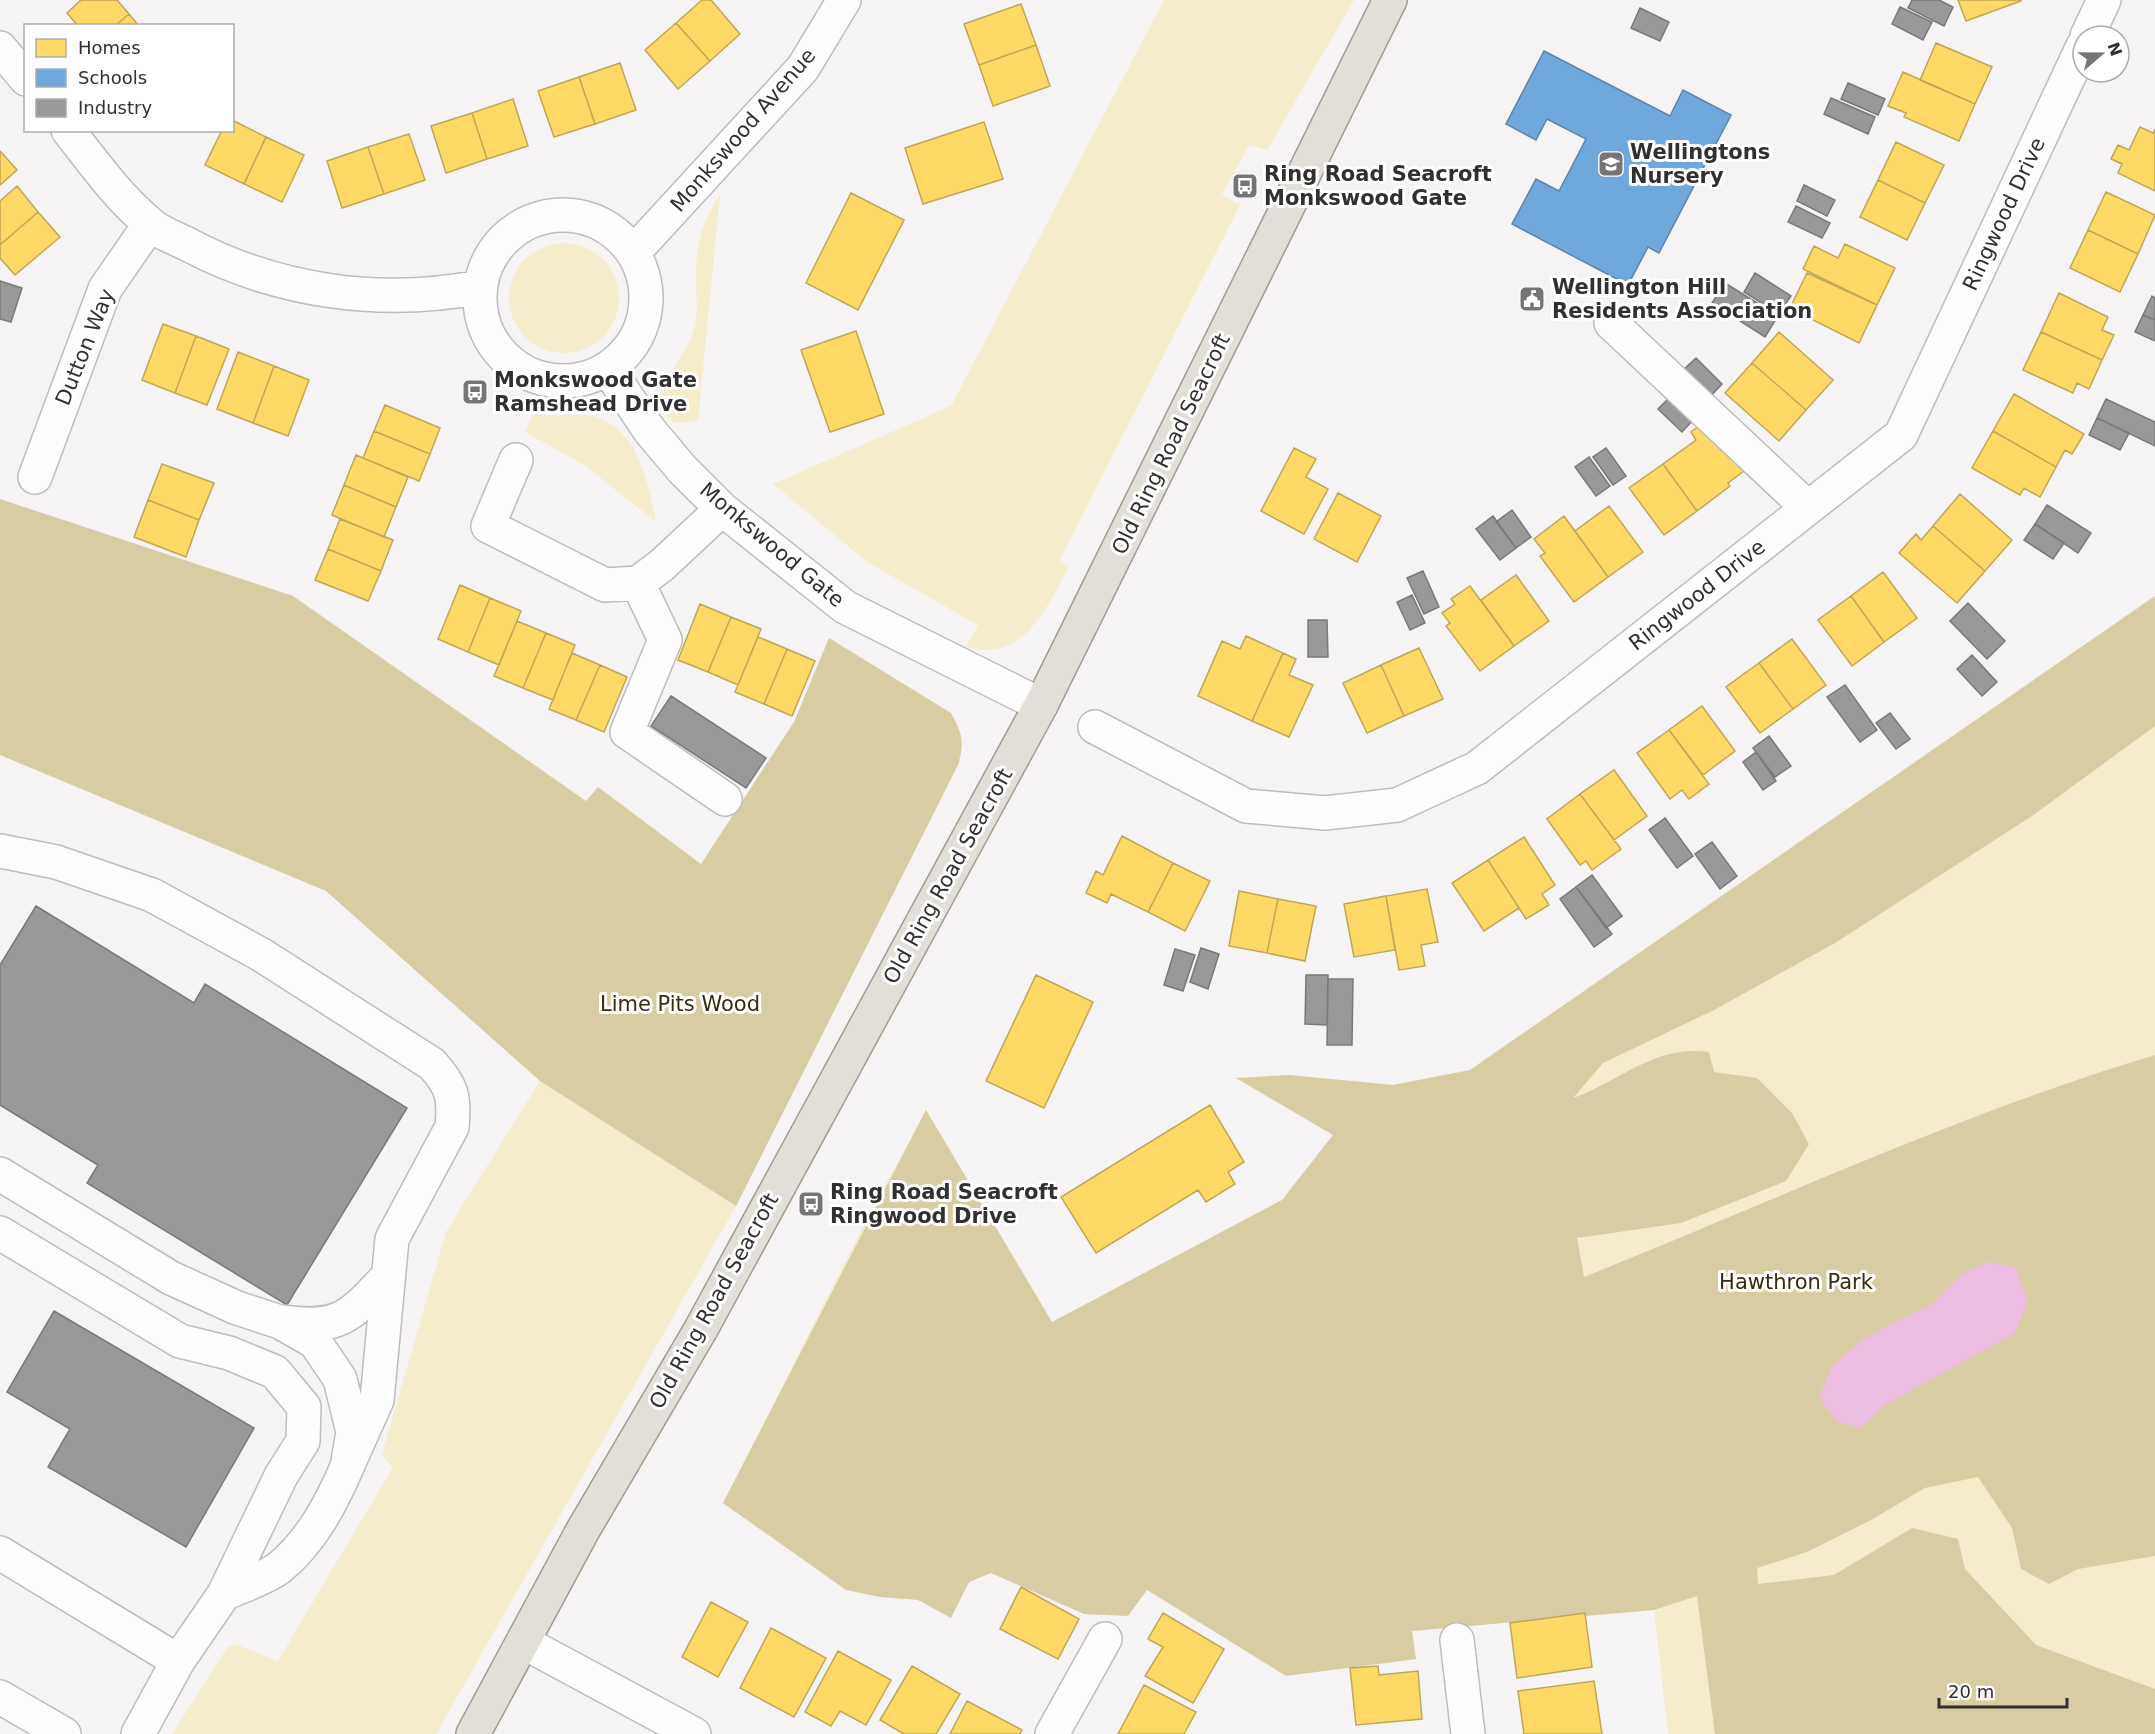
<svg xmlns="http://www.w3.org/2000/svg" width="2155" height="1734" viewBox="0 0 2155 1734" font-family="'DejaVu Sans',sans-serif">
  <style>
    .green { fill: #f4eccb }
    .forest { fill: #d7cca2 }
    .water { fill: #ecbde1 }
    .homes { fill: #ffd966; stroke: #c1a656; stroke-width: 1.5 }
    .schools { fill: #6fa8dc; stroke: #5c84a8; stroke-width: 1.5 }
    .industry { fill: #999; stroke: #7a797a; stroke-width: 1.5 }
    .lines { fill: none; stroke-linecap: round; stroke-linejoin: round }
    .minor-casing { stroke: #bebcbd; stroke-width: 36 }
    .major-casing { stroke: #a19d8f; stroke-width: 36 }
    .minor { stroke: #fefdfd; stroke-width: 33 }
    .major { stroke: #e1dfd7; stroke-width: 33 }
    .labels { text-anchor: middle; stroke-width: 6; stroke-linejoin: round; paint-order: stroke }
    .street-label { font-size: 21px; fill: #312f30; stroke: #fff }
    .poi-label { font-size: 21px; font-weight: bold; fill: #312f30; stroke: #fff; text-anchor: start }
    .park-label { font-size: 21px; fill: #352e0a; stroke: #fff }
  </style>
  <rect width="100%" height="100%" fill="#f5f3f4"/>
  <path class="green" d="M1164,0h190l-87,150 -18,-5 -27,49 18,11 -181,356 10,6c-23,41 -45,96 -103,80l12,-22 -111,-63 -94,-78 178,-78z
    M720,195l-22,226 -22,2c-9,-5 -15,-11 -14,-22 3,-24 19,-42 29,-63 10,-23 4,-45 5,-69 1,-28 8,-52 24,-74z
    M509 298a55 55 0 1 1 110 0a55 55 0 1 1-110 0Z
    M533,414c16,2 31,0 47,1 56,2 68,64 76,107l-72,-57 -59,-33z
    M2155,596v1138h-487l-14,-124 -278,24 -396,-81 -153,22 -104,-72 152,-300 51,-93 126,212 230,-122z
    M540,1081l196,125 -300,528h-264l55,-86 8,-4 43,17 115,-194 -11,-12 64,-223z"/>
  <path class="forest" d="M0,499l293,97 293,205 12,-14 103,77 93,-142 35,-84 122,75c11,20 14,29 7,52l-222,441 -196,-125 -214,-190 -326,-136z
    M2155,596v130l-123,90 -197,127 -121,67 -111,53 -30,35c46,-16 82,-54 136,-46l5,20 43,6 35,35 17,31 -23,37 -105,42 -104,15 7,39c190,-76 375,-163 571,-222v501l-77,13 -29,15 -28,-15 -9,-41 -34,-51 -53,11 -54,32 -64,32 -50,16 1,16 76,-9 78,-47 46,11 7,30 71,76 119,44v45h-440l-18,-138 -43,14 -242,21 4,28 -130,17 -139,-86 -19,26 -44,-2 -93,-41 -22,9 -18,36 -33,-18 -38,-3 -34,-7 -123,-87 203,-393 126,212 230,-122 51,-65 -97,-57 54,-3 103,10 77,-15z"/>
  <path class="water" d="M1988,1262l27,5 13,34 -13,32 -132,73 -22,22 -25,-7 -17,-24 13,-31 28,-24 34,-20 37,-17 31,-31z"/>
  <path class="homes" d="M81,0h36l12,14 -14,12h-37l-11,-13z
    M702,0h9l29,34 -30,27 -34,-38z
    M1958,0h63v1l-55,20z
    M1021,4l15,41 -57,20 -15,-41z
    M129,14l10,12h-24z
    M676,23l34,38 -32,28 -33,-39z
    M1936,43l56,24 -17,37 -55,-24z
    M1036,45l14,41 -57,20 -14,-41z
    M620,63l16,47 -41,14 -16,-47z
    M1903,72l72,32 -16,37 -55,-24 2,-4 -18,-7z
    M579,77l16,47 -41,13 -16,-46z
    M513,99l15,47 -41,13 -15,-46z
    M472,113l15,46 -41,14 -15,-47z
    M232,120l34,17 -22,47 -39,-19 17,-35h10z
    M984,122l19,57 -80,25 -18,-56z
    M2140,127l13,6 2,-4v62l-37,-18 4,-9 -11,-5 7,-14 11,5z
    M409,134l16,46 -41,14 -16,-47z
    M266,137l38,18 -22,47 -38,-18z
    M1896,142l48,23 -19,38 -47,-23z
    M368,147l16,47 -42,14 -15,-47z
    M0,151l17,19 -17,15z
    M1878,180l47,23 -18,37 -47,-23z
    M17,186l21,26 -38,33v-44z
    M2106,192l49,23 -17,39 -50,-24z
    M851,193l53,27 -46,90 -52,-27z
    M38,212l22,25 -45,38 -15,-17v-13z
    M2088,230l50,24 -18,38 -50,-24z
    M1845,244l50,24 -18,37 -74,-36 11,-23 24,12z
    M1807,273l70,32 -18,38 -50,-25 2,-4 -19,-10z
    M2059,293l49,24 -6,13 12,5 -12,25 -61,-28z
    M163,324l33,12 -21,57 -33,-13z
    M856,331l28,83 -54,18 -29,-82z
    M1779,332l54,48 -27,30 -54,-47z
    M2041,332l61,28 -13,29 -12,-6 -4,10 -50,-23z
    M196,336l33,13 -22,56 -32,-12z
    M238,352l36,14 -21,57 -36,-14z
    M1752,363l54,47 -27,31 -54,-48z
    M274,366l35,14 -21,56 -35,-13z
    M2014,394l70,40 -12,20 -7,-4 -9,17 -63,-36z
    M385,405l55,23 -10,26 -56,-23z
    M1702,424l46,44 -20,15 2,3 -33,25 -34,-47 33,-24 -5,-8z
    M374,431l56,23 -11,27 -56,-23z
    M1993,431l63,36 -16,30 -16,-9 -4,7 -48,-27z
    M1294,448l22,11 -10,18 22,12 -24,45 -43,-23z
    M356,455l52,22 -12,30 -52,-22z
    M162,464l52,19 -15,37 -51,-20z
    M1663,464l34,47 -33,24 -35,-47z
    M344,485l52,22 -12,30 -52,-22z
    M1338,493l43,23 -24,46 -43,-23z
    M1960,494l52,46 -27,31 -52,-45z
    M148,500l51,20 -13,37 -52,-20z
    M1609,506l34,46 -35,25 -33,-46z
    M1564,516l44,61 -34,25 -34,-46 5,-3 -11,-14z
    M340,519l53,21 -12,31 -53,-22z
    M1933,526l52,45 -28,32 -58,-50 17,-19 5,6z
    M328,549l53,22 -13,30 -53,-21z
    M1883,572l34,46 -33,24 -33,-46z
    M1516,575l33,46 -35,25 -33,-46z
    M460,585l30,13 -22,54 -30,-13z
    M1470,586l44,60 -34,25 -34,-45 4,-3 -8,-10 13,-9 -4,-5z
    M1851,596l33,46 -32,24 -34,-46z
    M490,598l31,13 -22,54 -31,-13z
    M700,604l31,13 -23,55 -30,-12z
    M731,617l30,12 -23,56 -30,-13z
    M517,621l29,12 -23,55 -29,-12z
    M546,633l29,12 -22,55 -30,-12z
    M1246,636l37,17 -31,68 -54,-25 24,-55 18,8z
    M758,637l29,12 -23,55 -29,-12z
    M1792,639l34,46 -33,24 -34,-46z
    M1419,648l24,51 -39,17 -23,-51z
    M787,649l28,12 -23,55 -28,-12z
    M572,653l28,12 -24,55 -27,-11z
    M1283,653l13,6 -7,16 24,10 -24,52 -37,-16z
    M1759,663l34,46 -33,24 -34,-46z
    M600,665l27,12 -23,55 -28,-12z
    M1381,665l23,51 -37,17 -24,-50z
    M1702,706l33,45 -32,24 -34,-45z
    M1669,730l40,54 -20,15 -7,-9 -12,9 -33,-46z
    M1614,770l33,46 -33,24 -34,-46z
    M1580,794l41,55 -29,21 -6,-9 -6,4 -33,-46z
    M1122,836l51,27 -25,49 -37,-18 -4,9 -21,-10 10,-22 7,4z
    M1524,837l31,48 -13,9 7,11 -23,14 -38,-59z
    M1488,860l31,48 -35,23 -32,-48z
    M1173,863l37,18 -25,50 -37,-19z
    M1427,889l11,53 -17,3 4,21 -26,4 -13,-74z
    M1239,891l39,8 -11,54 -38,-7z
    M1386,896l9,54 -41,7 -10,-53z
    M1278,899l38,7 -11,55 -38,-8z
    M1036,975l57,27 -49,106 -58,-27z
    M1210,1105l34,57 -16,10 7,12 -29,18 -8,-12 -102,63 -35,-56z
    M1021,1587l58,32 -21,40 -58,-30z
    M711,1602l37,20 -30,55 -36,-20z
    M1163,1613l61,36 -31,54 -48,-27 18,-29 -15,-8z
    M1585,1613l7,54 -75,11 -7,-55z
    M771,1628l55,30 -32,59 -54,-29z
    M838,1651l53,29 -25,45 -26,-14 -9,15 -26,-14z
    M912,1666l48,28 -24,40h-32l-24,-14z
    M1378,1666l1,9 39,-4 4,48 -66,6 -6,-57z
    M1594,1681l8,53h-78l-6,-43z
    M1144,1685l52,27 -12,22h-66z
    M967,1701l55,29 -2,4h-70z"/>
  <path class="schools" d="M1544,51l126,65 13,-26 48,25 -72,138 -11,-6 -20,38 -116,-61 24,-45 23,12 27,-52 -39,-20 -11,21 -30,-16z"/>
  <path class="industry" d="M1912,0h27l14,7 -9,19 -36,-18z
    M1900,7l32,15 -9,18 -31,-16z
    M1640,8l29,14 -9,19 -29,-13z
    M1848,83l37,16 -7,16 -37,-16z
    M1831,98l44,19 -7,17 -44,-20z
    M1804,185l31,15 -8,16 -30,-15z
    M1796,206l34,17 -8,15 -34,-16z
    M1755,273l36,23 -12,18 -35,-22z
    M0,281l22,7 -11,34 -11,-3z
    M1725,283l53,33 -13,21 -53,-34z
    M2152,296l3,2v22l-12,-5z
    M2143,315l12,5v21l-20,-9z
    M1696,358l26,26 -13,14 -27,-27z
    M1672,395l23,23 -13,14 -24,-23z
    M2106,399l49,23v24l-58,-28z
    M2097,418l32,15 -9,17 -31,-15z
    M1606,448l20,28 -13,9 -20,-28z
    M1589,457l21,29 -14,10 -21,-29z
    M2047,505l44,28 -13,20 -43,-29z
    M1512,510l19,27 -15,11 -20,-26z
    M1493,516l23,32 -16,12 -24,-31z
    M2035,524l29,19 -11,16 -29,-19z
    M1423,571l16,36 -15,7 -17,-36z
    M1412,595l13,28 -15,7 -13,-28z
    M1968,603l37,38 -18,18 -37,-38z
    M1308,620h19l1,37h-20z
    M1972,655l25,27 -15,14 -25,-27z
    M1845,685l32,45 -17,12 -33,-45z
    M671,696l95,62 -20,30 -95,-62z
    M1890,713l20,26 -14,10 -20,-26z
    M1769,736l22,30 -16,11 -22,-29z
    M1756,752l20,29 -13,9 -20,-28z
    M1665,818l28,38 -16,12 -28,-38z
    M1712,842l25,34 -17,13 -25,-35z
    M1592,875l30,41 -16,12 -30,-41z
    M1576,887l36,47 -18,13 -34,-48z
    M36,906l158,97 11,-19 202,124 -120,197 -200,-122 11,-18 -98,-60v-140z
    M1201,948l18,6 -11,35 -18,-7z
    M1175,949l20,6 -12,36 -19,-6z
    M1306,975h22l-1,50 -22,-1z
    M1328,979h25l-1,66h-25z
    M54,1311l200,117 -68,119 -138,-80 22,-38 -63,-37z"/>
  <g class="lines">
    <g class="minor-casing">
      <path id="minor" d="M2087,36l17,-36
        M0,48l26,31
        M68,130c25,32 50,67 81,93 10,10 27,15 40,22 89,47 192,61 291,42
        M480 298a83 83 0 1 1 166 0a83 83 0 1 1-166 0Z
        M633,253l170,-185 41,-68
        M1611,323l197,185
        M608,369l42,62 32,38 40,40 123,98 196,98
        M516,460l-28,66 117,59 33,-2 24,-18 60,-56
        M35,477l70,-188 45,-65
        M638,583l27,57 -38,92 98,67
        M1095,727l151,79 79,7 72,-8 80,-37 424,-333 182,-389
        M0,851l56,11 96,33 108,59 172,110c20,22 23,33 20,63l-60,112 -15,161 -30,67 6,-35 -13,-53 -25,-37 -35,-20 -43,-14 -66,-30 -171,-104
        M0,1233l180,108 49,12 46,19 29,35 -1,34 -22,35 -57,118 -46,67 -40,73
        M284,1322c55,8 67,-6 103,-45
        M0,1553l178,108
        M224,1594c17,-8 40,-15 55,-26 32,-26 52,-64 68,-101
        M1457,1640l11,94
        M523,1642l171,92
        M0,1697l64,37
        M1052,1734l53,-95"/>
    </g>
    <g class="major-casing">
      <path id="major" d="M473,1734l110,-204 118,-201 340,-624 349,-705"/>
    </g>
    <use href="#minor" class="minor"/>
    <use href="#major" class="major"/>
  </g>
  <defs>
    <g id="school-square" transform="scale(1.35)"><rect x="-9" y="-9" width="18" height="18" rx="4" fill="#767475" stroke="#fff"/><path d="M0-5L7-2L0 1L-7-2ZM-4 1L0 2.5L4 1V4Q0 6-4 4Z" fill="#fff"/></g>
    <g id="bus-square" transform="scale(1.35)"><rect x="-9" y="-9" width="18" height="18" rx="4" fill="#767475" stroke="#fff"/><path d="M-5-6H5V4H4V6H2V4H-2V6H-4V4H-5ZM-3.5-4V0h7V-4ZM-3.5 1.2v1.5H-2V1.2ZM2 1.2v1.5H3.5V1.2Z" fill="#fff"/></g>
    <g id="civic-square" transform="scale(1.35)"><rect x="-9" y="-9" width="18" height="18" rx="4" fill="#767475" stroke="#fff"/><path d="M-.6-6.5H3V-4.5H.6V-3L4-1V1h2V6H-6V1h2V-1L-.6-3ZM-1.2 2.5V6h2.4V2.5Z" fill="#fff"/></g>
  </defs>
  <g fill-rule="evenodd">
    <use href="#school-square" x="1611" y="164"/>
    <use href="#bus-square" x="1245" y="186"/>
    <use href="#civic-square" x="1532" y="299"/>
    <use href="#bus-square" x="475" y="392"/>
    <use href="#bus-square" x="811" y="1204"/>
  </g>
  <g class="labels">
    <g class="street-label">
      <text transform="translate(743 130) rotate(-49)" y="7">Monkswood Avenue</text>
      <text transform="translate(2004 214) rotate(-65)" y="7">Ringwood Drive</text>
      <text transform="translate(85 347) rotate(-68)" y="7">Dutton Way</text>
      <text transform="translate(1171 444) rotate(-64)" y="7">Old Ring Road Seacroft</text>
      <text transform="translate(772 545) rotate(40)" y="7">Monkswood Gate</text>
      <text transform="translate(1697 595) rotate(-38)" y="7">Ringwood Drive</text>
      <text transform="translate(948 876) rotate(-61)" y="7">Old Ring Road Seacroft</text>
      <text transform="translate(714 1301) rotate(-61)" y="7">Old Ring Road Seacroft</text>
    </g>
    <g class="poi-label">
      <text x="1630" y="159">Wellingtons<tspan x="1630" dy="24">Nursery</tspan></text>
      <text x="1264" y="181">Ring Road Seacroft<tspan x="1264" dy="24">Monkswood Gate</tspan></text>
      <text x="1552" y="294">Wellington Hill<tspan x="1552" dy="24">Residents Association</tspan></text>
      <text x="494" y="387">Monkswood Gate<tspan x="494" dy="24">Ramshead Drive</tspan></text>
      <text x="830" y="1199">Ring Road Seacroft<tspan x="830" dy="24">Ringwood Drive</tspan></text>
    </g>
    <g class="park-label">
      <text x="680" y="1011">Lime Pits Wood</text>
      <text x="1796" y="1289">Hawthron Park</text>
    </g>
  </g>
  <rect x="24" y="24" width="210" height="108" fill="#ffffff" stroke="#adacac" stroke-width="1.5"/>
  <rect x="36" y="39" width="30" height="18" fill="#ffd966" stroke="#adacac" stroke-width="1.5"/>
  <text x="78" y="54" font-size="18" fill="#312f30">Homes</text>
  <rect x="36" y="69" width="30" height="18" fill="#6fa8dc" stroke="#adacac" stroke-width="1.5"/>
  <text x="78" y="84" font-size="18" fill="#312f30">Schools</text>
  <rect x="36" y="99" width="30" height="18" fill="#999999" stroke="#adacac" stroke-width="1.5"/>
  <text x="78" y="114" font-size="18" fill="#312f30">Industry</text>
  <g transform="translate(2101 54) rotate(70)"><circle r="28" fill="#ffffff" stroke="#adacac" stroke-width="1.5"/>
  <path d="M0-4.5L10 22L0 15L-10 22Z" fill="#767475"/>
  <text y="-9" font-size="16" font-weight="bold" text-anchor="middle" fill="#312f30">N</text>
  </g>
  <path d="M1939 1698v9h128v-9" fill="none" stroke="#312f30" stroke-width="3"/>
  <text x="1948" y="1698" font-size="18" fill="#312f30" stroke="#ffffff" stroke-width="4.5" paint-order="stroke">20 m</text>
</svg>
